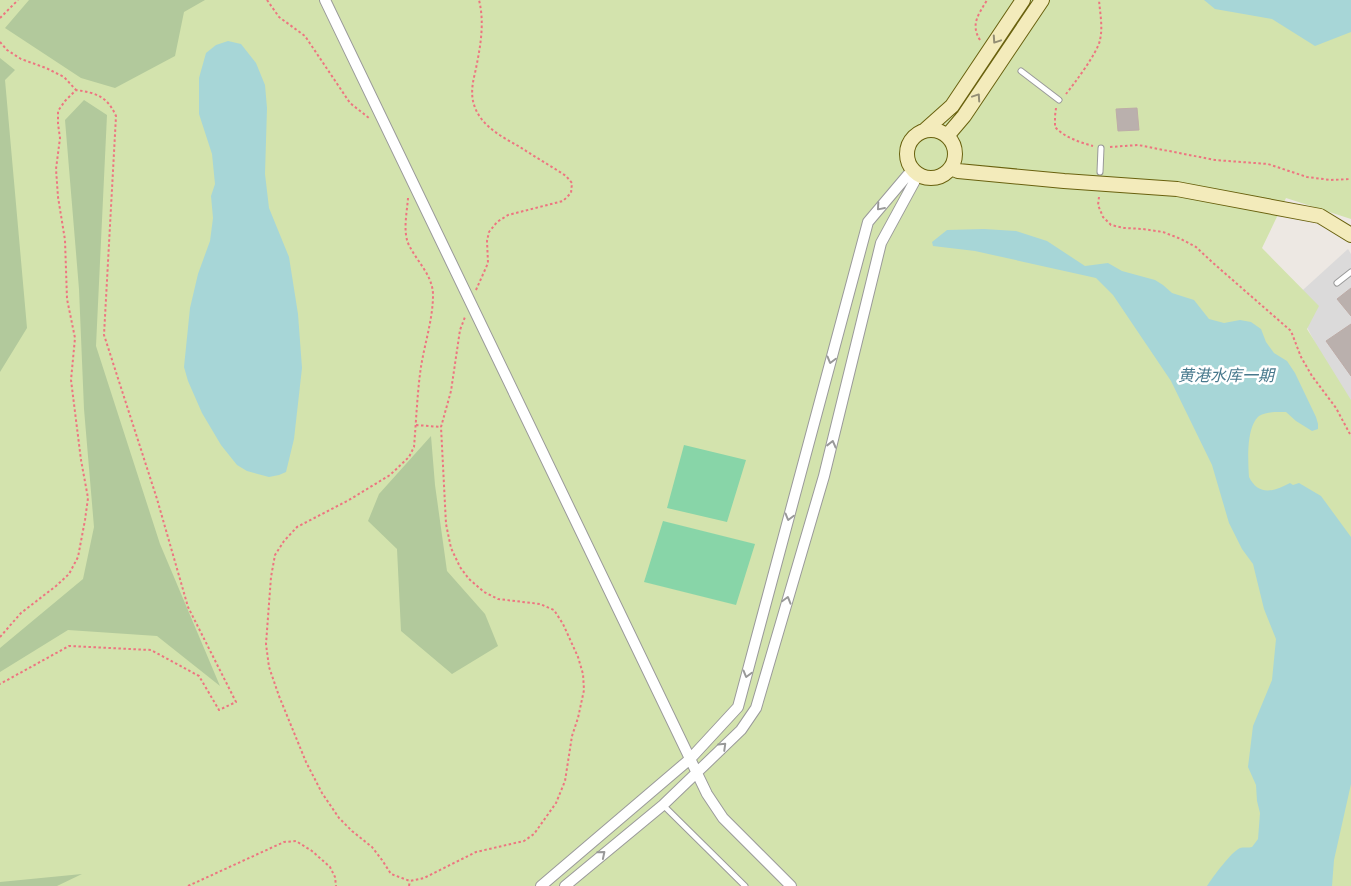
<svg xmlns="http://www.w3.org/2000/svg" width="1351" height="886" viewBox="0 0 1351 886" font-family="'Public Sans','Noto Sans SC',sans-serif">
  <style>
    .residential { fill: #dbdada }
    .grass { fill: #d3e3ad }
    .forest { fill: #b2c99c }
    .pitch { fill: #88d5a8 }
    .water { fill: #a7d6d7 }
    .building { fill: #bab0ad; stroke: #bdaca7 }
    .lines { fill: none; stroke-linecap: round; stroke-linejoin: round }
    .lane-casing { stroke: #9a9a9a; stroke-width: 7 }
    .street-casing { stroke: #9a9a9a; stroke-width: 12 }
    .secondary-casing { stroke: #69610e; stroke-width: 16 }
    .path { stroke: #ed7580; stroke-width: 2; stroke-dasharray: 2.5 2.5; stroke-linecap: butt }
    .lane { stroke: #fff; stroke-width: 5 }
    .street { stroke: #fff; stroke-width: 10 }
    .secondary { stroke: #f3ebbb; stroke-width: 14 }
    .oneway { stroke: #938e74 }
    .oneway2 { stroke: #999 }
    .labels { text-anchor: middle; stroke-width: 5; stroke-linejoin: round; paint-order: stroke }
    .water-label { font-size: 16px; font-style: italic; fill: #48798d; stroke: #fff }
  </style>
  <rect width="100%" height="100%" fill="#ede8e3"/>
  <path class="residential" d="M1348,249l3,5v161l-58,-116z"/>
  <path class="grass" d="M0,0h1351v219l-65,-21 -24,50 57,58 -12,23 44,71v486h-1351z"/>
  <path class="forest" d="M29,0h176l-21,12 -9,44 -60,32 -34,-10 -76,-50z
    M0,58l15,12 -10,10 22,248 -27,44z
    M84,100l23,15 -11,231 64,198 60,142 -63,-50 -89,-6 -68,42v-24l83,-69 11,-52 -10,-118 -5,-120 -14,-169z
    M431,436l4,49 12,86 38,43 13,32 -46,28 -51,-43 -4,-82 -29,-28 11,-27z
    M82,874l-25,12h-57v-4z"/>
  <path class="pitch" d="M684,445l62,15 -19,62 -60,-14z
    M663,521l92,23 -19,61 -92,-23z"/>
  <path class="water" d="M1204,0h147v32l-36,14 -43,-27 -57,-10z
    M228,41l13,3 15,19 9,22 2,23 -2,66 4,34 20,49 9,57 4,54 -8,71 -8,33 -7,3 -10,2 -22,-6 -10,-6 -16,-20 -19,-32 -14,-32 -4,-14 6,-59 8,-34 12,-33 3,-23 -2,-22 4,-12 -3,-30 -13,-40v-36l7,-25 10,-8z
    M984,229l32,2 31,10 38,25 23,-3 14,8 33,9 8,5 9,8 22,7 15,19 15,4 16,-3 11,2 10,7 5,13 8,11 13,8 8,12 21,44 2,7v5l-6,2 -16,-10 -10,-9c-8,0 -19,-1 -27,4 -13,11 -11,45 -10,61 10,20 26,14 41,6l3,2 6,-2 22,13 30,41v247l-17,76 -2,26h-125c6,-9 24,-34 33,-38 3,-1 9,0 12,-1l6,-8 2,-26 -3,-12 -1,-16 -8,-18 5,-41 19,-46 4,-41 -12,-30 -11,-45 -11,-15 -13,-26 -17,-58 -41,-84 -58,-86 -17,-17 -121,-27 -42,-5 -1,-4 15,-12z"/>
  <path class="building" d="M1137,108l2,22 -21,1 -2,-22z
    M1351,288v28l-14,-17z
    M1351,324v52l-25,-35z"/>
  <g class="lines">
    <g class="lane-casing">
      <path id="lane" d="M1021,71l38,29
        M1100,172l1,-24
        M1337,283l14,-11
        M663,805l82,81"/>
    </g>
    <g class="street-casing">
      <path id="street" d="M325,0l382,794 16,24 68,68
        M541,886l149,-127 48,-52 130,-485 44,-52
        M565,886l98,-81 78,-75 15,-22 68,-232 57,-233 37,-68"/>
    </g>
    <g class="secondary-casing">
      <path id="secondary" d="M907 154a24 24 0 1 1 48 0a24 24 0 1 1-48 0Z
        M924,131l28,-25 71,-106
        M947,136l17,-20 78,-116
        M951,168l7,3 106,10 113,8 143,27 31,19"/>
    </g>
    <path class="path" d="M267,0l12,17 26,19 45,67 19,15
      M0,18l18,-18
      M980,40c-10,-16 -1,-26 7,-40
      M0,42l7,8 14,9 25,9 18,9 12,13
      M1066,94c8,-10 32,-42 34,-54 3,-13 0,-27 -1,-40
      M1056,108l-1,8v11c9,10 24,15 38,19
      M1110,147l28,-2 77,15 53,4 39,13 24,3 20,-1
      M1099,197l-1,8 5,12 8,8 13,3 19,1 20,3 18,7 15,8 16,15 79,69 10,26 11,19 24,32 15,28
      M408,198c-1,14 -5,32 0,45 8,18 25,32 25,52 0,26 -10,53 -13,79 -3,24 -4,49 -6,73l-5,10 -19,18 -41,25 -52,27 -13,14 -9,14 -4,22 -5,67 3,23 10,29 27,66 16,31 17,25 13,13 20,16 10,13 9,14 19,7 14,-3 52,-26 48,-11 10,-7 22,-31 9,-22 7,-45 6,-18 6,-28 -1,-16 -5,-17 -15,-33 -9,-14 -14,-6 -42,-5 -14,-7 -15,-13 -9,-12 -9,-19 -5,-24 -5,-97 10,-36 9,-61 5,-13
      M476,290l12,-27 -1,-22 2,-9 8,-10 11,-7 55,-14 8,-8 1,-10 -6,-7c-15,-10 -31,-19 -46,-29 -14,-8 -30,-16 -40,-30 -10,-15 -9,-28 -5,-44 5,-24 10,-49 4,-73
      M416,425l25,2
      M0,637l21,-24 35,-27 13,-12 9,-17 7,-37 3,-22 -7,-38 -10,-80 4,-42 -8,-39 -2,-59 -7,-43 -2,-28 4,-31 -2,-14v-13l7,-10 11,-11c20,3 31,6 40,26l-12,219 53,164 31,108 48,95 -17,8 -20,-34 -48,-26 -82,-4 -69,38
      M188,886l96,-44 12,-1 16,10 18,16 5,10 1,9
      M409,886l1,-5"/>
    <use href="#lane" class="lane"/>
    <use href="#street" class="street"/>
    <use href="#secondary" class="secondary"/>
  </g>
  <defs><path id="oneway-chevron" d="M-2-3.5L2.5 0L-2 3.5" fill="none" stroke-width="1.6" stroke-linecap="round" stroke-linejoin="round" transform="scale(1.25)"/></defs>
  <g class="oneway">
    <use href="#oneway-chevron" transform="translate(996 40) rotate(124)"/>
    <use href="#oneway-chevron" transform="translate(977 97) rotate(-56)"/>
  </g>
  <g class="oneway2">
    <use href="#oneway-chevron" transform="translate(880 207) rotate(131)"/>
    <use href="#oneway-chevron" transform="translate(831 360) rotate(105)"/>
    <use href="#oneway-chevron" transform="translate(832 444) rotate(-76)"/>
    <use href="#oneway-chevron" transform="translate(789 517) rotate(105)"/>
    <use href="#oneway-chevron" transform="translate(787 600) rotate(-74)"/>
    <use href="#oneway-chevron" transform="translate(747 674) rotate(105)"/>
    <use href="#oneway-chevron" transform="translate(723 746) rotate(-44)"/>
    <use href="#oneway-chevron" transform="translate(602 854) rotate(-40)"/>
  </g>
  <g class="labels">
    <g class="water-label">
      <text x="1226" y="381">黄港水库一期</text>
    </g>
  </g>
</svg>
